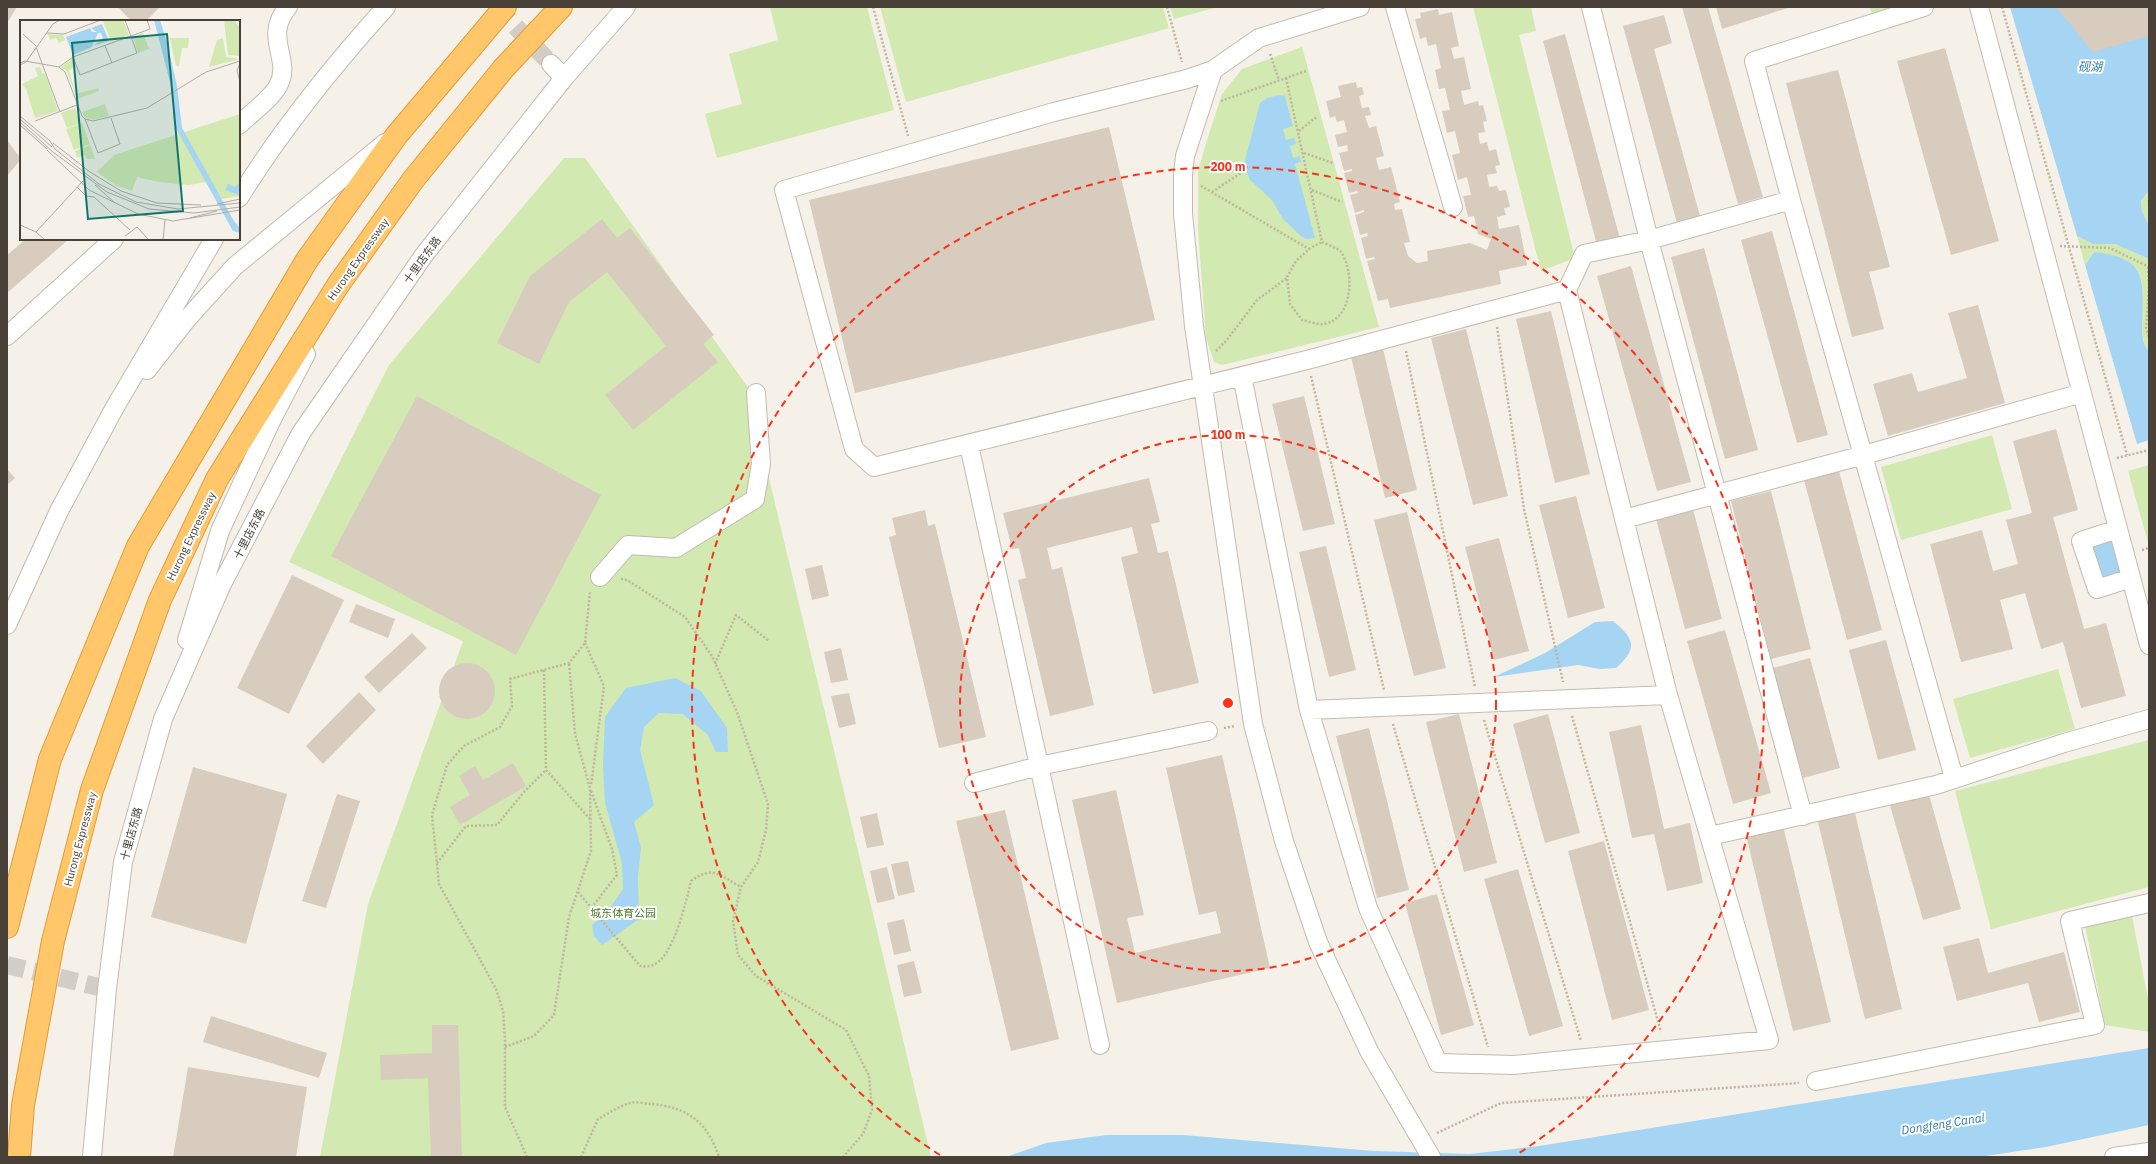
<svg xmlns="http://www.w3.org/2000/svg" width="2156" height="1164" viewBox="0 0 2156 1164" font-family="'IBM Plex Sans','Noto Sans SC',sans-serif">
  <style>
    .green { fill: #d2e9b2 }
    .water { fill: #a5d5f2 }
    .building { fill: #d7ccbe }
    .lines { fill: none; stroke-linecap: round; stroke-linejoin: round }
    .minor-tunnel { stroke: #d3cec5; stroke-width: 18; stroke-dasharray: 18 9; stroke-linecap: butt }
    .minor-casing { stroke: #c3bbae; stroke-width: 20 }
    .highway-casing { stroke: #e09b38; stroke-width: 24 }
    .path { stroke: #c2b49c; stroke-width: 2.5; stroke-dasharray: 2 2; stroke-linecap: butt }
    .minor { stroke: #fff; stroke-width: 18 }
    .highway { stroke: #ffc76a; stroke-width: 22 }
    .ring { fill: none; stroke: #fc3218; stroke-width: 2; stroke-dasharray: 7 5 }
    .labels { text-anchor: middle; stroke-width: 4; stroke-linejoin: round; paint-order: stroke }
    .street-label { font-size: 11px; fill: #494137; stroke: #fff }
    .park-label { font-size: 11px; fill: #4c7c29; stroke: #fff }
    .water-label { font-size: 12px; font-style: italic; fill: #2d7caf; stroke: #fff }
    .inset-road { fill: none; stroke: #b0aba2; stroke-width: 1 }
    .view { fill: #0f766e; fill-opacity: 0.15; stroke: #0f766e; stroke-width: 2 }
    .inset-edge { fill: none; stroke: #494137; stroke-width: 2 }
    .centre { fill: #fc3218; stroke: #fff; stroke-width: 2 }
    .ring-label { font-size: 12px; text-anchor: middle; font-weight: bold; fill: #fc3218; stroke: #fff; stroke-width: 4; stroke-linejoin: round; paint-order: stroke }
  </style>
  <rect width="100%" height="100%" fill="#f5f1e9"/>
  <path class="green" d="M770,7h97l27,103 -177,48 -12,-44 37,-10 -13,-50 49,-14z
    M880,7h283l6,21 -263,74z
    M1170,7h48l-44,12z
    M1473,7h58l5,24 -17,4 56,223 -34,13z
    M1869,7h30l-26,8z
    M1302,47l77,280 -157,38 -8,-3 -8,-24 -8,-109v-57l9,-32 15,-46 20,-25z
    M564,158h21l162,228 184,771h-611l48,-253 95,-263 -174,-79 100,-197z
    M2149,190v36l-7,-15 -1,-10z
    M2077,236l16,8h22l34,15v93c-18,-22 7,-76 -20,-89 -11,-5 -24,-8 -35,-11l-9,13z
    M1992,435l20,74 -111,31 -20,-73z
    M2149,465v81l-21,-75z
    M2058,669l17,60 -105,29 -17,-59z
    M2149,740v147l-158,42 -36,-138z
    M2132,916l17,88v28l-44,-7 -20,-99z"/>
  <path class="water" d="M2010,7h139v183l-8,11 1,10 7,15v33l-34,-15h-22l-16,-8z
    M1278,95l7,1 8,30 -10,3 3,11 8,-2 2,6 -6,2 3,12 7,-2 1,6 -6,2 20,74 -9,1 -5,-3 -18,-17 -11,-19 -22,-20 -6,-16 16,-61 7,-5z
    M2094,252c52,6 50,24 48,71 0,11 0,20 7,29v88l-12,4 -52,-179z
    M2114,538l10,35 -25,7 -11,-34z
    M1613,621c22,18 25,27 3,47l-16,1 -22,-4 -84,12 51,-24 50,-31z
    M675,678l26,13 26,37 1,24h-12l-9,-18 -24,-20 -24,-1 -15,14 -4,23 14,55 -20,17 7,25 -3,30 1,42 -37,26 -8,-9 -2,-11 14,-11 17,-25 -1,-26 -17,-60 -2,-37 2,-49 21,-29z
    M2149,1048v77l-103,22 -67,10h-973l40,-14 60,-8h77l191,16 96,3 69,-8z"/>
  <path class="building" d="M7,7h10l-10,16z
    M118,7h40l1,1 -13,13h-15z
    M1682,7h26l55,190 -25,7z
    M1716,7h75l-69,22z
    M2056,7h93v29l-56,16z
    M1438,9l1,6 13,-3 7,34 -8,2 3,11 10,-2 7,32 -10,2 3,14 14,-4 1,5 4,-1 4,16 -4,1 2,10 -7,1 2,11 7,-2 2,9 7,-2 4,16 -5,1 2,7 -10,2 2,12 8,-1 2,5 7,-1 4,17 -6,1 2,7 -9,2 2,12 20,-4 8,40 -28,6 2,13 -111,24 -2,-9 -10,2 -11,-40 8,-2 -1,-2 -8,2 -5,-21 7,-2 -1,-3 -7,2 -5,-20 9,-3v-2l-9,3 -5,-18 8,-2 -1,-2 -8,2 -5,-20 8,-2v-2l-8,2 -5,-18 9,-2 -1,-6 -9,2 -3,-12 12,-3 -3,-12 -7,2 -2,-6 -5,2 -4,-17 15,-4 -3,-11 18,-4 1,6 5,-1 2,7 -5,2 3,12 7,-1 2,8 -6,1 4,12 7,-2 8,30 -8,2 3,12 12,-3 9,35 -6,2 1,6 7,-1 8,33 -6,1 4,13 9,7 11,-2 -1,-10 43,-8 17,7 4,-11 -13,-5 -4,-18 -6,1 -5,-21 8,-1 -4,-18 -9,3 -6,-25 8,-2 -5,-22 -8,2 -5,-22 8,-1 -5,-22 -6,1 -4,-19 6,-2 -5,-24 -8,2 -2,-9 -6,2 -5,-20 6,-1 -1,-5z
    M1664,15l8,28 -18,6 46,167 -23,7 -54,-197z
    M1565,34l55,205 -23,6 -54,-204z
    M1945,48l54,193 -48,14 -54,-194z
    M1838,70l52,197 -21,5 15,57 -32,8 -66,-254z
    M1109,127l46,193 -300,73 -46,-193z
    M7,140l14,19 -14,17z
    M602,219l15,19 13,-10 84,107 -11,9 15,18 -85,68 -28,-35 61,-49 -59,-74 -38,30 -30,62 -42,-21 33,-67z
    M1772,231l56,204 -31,8 -56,-203z
    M26,239h43l-62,54v-38z
    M1704,248l54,202 -33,9 -54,-202z
    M1631,266l60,216 -34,9 -60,-215z
    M1978,305l27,98 -117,33 -15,-52 39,-11 6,19 49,-14 -19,-65z
    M1551,311l39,163 -35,9 -39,-164z
    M1466,329l42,167 -35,9 -42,-167z
    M1383,349l34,141 -32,8 -34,-141z
    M417,396l184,99 -85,160 -185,-99z
    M1304,396l31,128 -32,7 -31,-127z
    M2056,429l22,81 -25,7 31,112 22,-6 20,73 -45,12 -18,-66 -22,7 -16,-56 -25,7 13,49 -52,13 -31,-118 52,-14 11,41 25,-7 -12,-44 26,-7 -19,-72z
    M7,469l8,9 -8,7z
    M1839,471l43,159 -35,10 -43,-160z
    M1149,478l11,44 -9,2 7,29 10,-2 31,132 -46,11 -32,-137 17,-4 -6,-26 -85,21 5,22 10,-3 32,138 -44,11 -32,-136 8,-2 -7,-30 -7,1 -9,-36z
    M1771,491l40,158 -40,10 -40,-158z
    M1576,496l29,112 -37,10 -29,-113z
    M1693,509l29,110 -37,10 -29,-110z
    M925,510l3,16 7,-2 51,213 -47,11 -50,-211 7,-2 -4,-17z
    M1407,512l39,156 -32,8 -40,-156z
    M1499,538l30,113 -35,9 -29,-113z
    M1326,546l30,124 -27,7 -30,-125z
    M822,565l7,31 -17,4 -7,-31z
    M292,575l52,25 -55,114 -52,-26z
    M356,604l39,15 -7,19 -39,-16z
    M1725,630l46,163 -38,11 -46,-163z
    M412,633l15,15 -48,45 -15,-16z
    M1886,640l30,110 -38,10 -29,-110z
    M841,648l7,32 -17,3 -7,-31z
    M1810,658l30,110 -37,10 -30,-110z
    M439 691a28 28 0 1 1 56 0a28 28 0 1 1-56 0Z
    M359,692l17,18 -53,54 -17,-18z
    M849,693l7,31 -17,4 -8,-32z
    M1459,714l38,149 -33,9 -38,-150z
    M1548,714l32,119 -35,10 -32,-119z
    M1641,725l23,104 26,-6 13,60 -36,8 -13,-57 -22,4 -23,-106z
    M1369,728l40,162 -32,8 -41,-162z
    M1222,755l48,213 -153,35 -45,-203 44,-10 28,125 -17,3 8,35 86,-20 -5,-22 -17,4 -33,-147z
    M513,763l13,23 -66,39 -10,-18 20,-12 -11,-19 16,-10 8,14z
    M193,767l94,27 -41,150 -95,-27z
    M1928,791l33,118 -38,11 -34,-118z
    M337,794l23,7 -34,107 -24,-7z
    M1854,809l48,200 -37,10 -48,-201z
    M1005,810l54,229 -48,12 -55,-230z
    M877,813l7,32 -17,3 -7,-31z
    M1782,822l49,200 -38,9 -48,-200z
    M1604,841l45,169 -37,10 -44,-169z
    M908,861l7,31 -17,4 -7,-32z
    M887,867l8,32 -18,4 -7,-32z
    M1518,869l45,157 -34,10 -45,-157z
    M1437,894l37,131 -33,10 -36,-132z
    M904,919l7,32 -17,4 -7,-32z
    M1979,938l9,35 76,-21 16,60 -41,10 -11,-39 -71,18 -14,-54z
    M914,961l8,32 -18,4 -7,-32z
    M211,1016l116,37 -8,25 -116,-36z
    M432,1025h26l4,132h-31l-3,-79 -47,2 -1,-25 52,-2z
    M188,1067l119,20 -11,70h-123z"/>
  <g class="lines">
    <path class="minor-tunnel" d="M497,7l54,57
      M7,965l100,24"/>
    <g class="minor-casing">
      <path id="minor" d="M1360,7l-101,31 -46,32 -28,86 -2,19v39l11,112 59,398 31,117 34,101 51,109 62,106
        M1395,7l58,200
        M1591,7l58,233 154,576
        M1924,7l-170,54 37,139 163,578
        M1979,7l170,638
        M551,64l13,14
        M1213,70l-26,9 -133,33 -270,78 70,259 20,18 433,-107 260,-70 17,-36 65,-14 142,-40
        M239,125c11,-11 32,-26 39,-39 15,-27 -16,-48 10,-79
        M239,198c42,-68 93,-131 147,-191
        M7,336l107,-97
        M147,370l40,-51 48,-53 150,-123
        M1242,376l67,334 59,198 70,155 76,2 255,-25 -101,-345 -101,-405
        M969,445l131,600
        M1624,519l240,-64 218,-62
        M2118,529l-37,12 16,48 34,-11
        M600,577l28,-32 48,3 79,-49 6,-35 -5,-71
        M7,625l52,-114 56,-104 99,-168
        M187,640l33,-109 52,-112 34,-65
        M1309,710l359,-15
        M974,783l65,-17 169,-35
        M1710,836l226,-51 128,-42 85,-24
        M1816,1081l279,-56 -25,-104 79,-18
        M92,1157l15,-168 16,-127 40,-143 59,-135 79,-151 123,-178 140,-177 62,-71
        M2114,1157l35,-5"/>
    </g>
    <g class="highway-casing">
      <path id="highway" d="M7,927l43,-168 88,-213 169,-286 89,-124 109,-129
        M19,1157l4,-52 30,-164 39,-151 68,-190 57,-121 121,-194 75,-105 90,-111 58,-62"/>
    </g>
    <path class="path" d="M873,7l35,129
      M1167,7l15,55
      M2002,7l125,448
      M1270,54l9,26
      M1286,78l36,164
      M1221,101l85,-30
      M1299,131l19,-15
      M1304,153l29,10
      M1201,186l108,63
      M1312,190l30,12
      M1212,192l32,-21
      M2149,200v5
      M1322,242c6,3 16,6 19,10 14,20 12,67 -17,72 -6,1 -16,-3 -22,-4l-12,-16 -3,-27 9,-16 13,-12z
      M2060,246l50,2 39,19
      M2148,267l1,17
      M2149,287l-3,42 3,8
      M1497,327l27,182 39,173
      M1216,351l10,-10 31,-41 30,-22
      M1406,351l69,336
      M1311,376l73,314
      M2117,458l32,-8
      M2142,550l7,-2
      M621,579l6,1 58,37 27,39 25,56 31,92 -2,26 -8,32 -17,25 -8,34 5,34 18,21 90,54 23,46 3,34 -9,24 -20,23
      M585,643l19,43 -13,100
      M715,664l21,-49 33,26
      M544,670l2,100 45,50
      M1572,716l89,316
      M1484,720l97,321
      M1393,724l95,323
      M1224,728l11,-2
      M591,791l21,58 5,26 -25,32
      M437,863l29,-37 31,-1 26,-32 23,-23
      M578,892l62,74c4,0 9,1 13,-1 21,-8 33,-64 38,-84 22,-16 28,-6 50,6
      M505,1047l29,-11 20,-21 15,-98 22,-66 -1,-63 -15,-54 -6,-71
      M1437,1133l64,-30 298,-20
      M527,1157l-22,-50v-67l-2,-29 -7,-22 -57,-105 -7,-69 15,-50 17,-19 36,-19 12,-21 -2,-27 59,-16 16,-20 5,-51
      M581,1157l17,-38c10,-5 22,-14 33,-16 6,-2 15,1 21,1 36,3 56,19 67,53"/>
    <use href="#minor" class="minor"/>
    <use href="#highway" class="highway"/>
  </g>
  <g class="ring">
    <circle cx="1228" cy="703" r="268"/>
    <path d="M940 1155A536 536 0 1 1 1516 1155"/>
  </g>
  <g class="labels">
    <g class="street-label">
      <text transform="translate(358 259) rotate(-55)" y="4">Hurong Expressway</text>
      <text transform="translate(422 260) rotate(-54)" y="4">十里店东路</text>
      <text transform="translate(249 534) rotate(-63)" y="4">十里店东路</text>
      <text transform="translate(191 536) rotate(-64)" y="4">Hurong Expressway</text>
      <text transform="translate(131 834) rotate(-75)" y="4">十里店东路</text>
      <text transform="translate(80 839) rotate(-75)" y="4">Hurong Expressway</text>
    </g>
    <g class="park-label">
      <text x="623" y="917">城东体育公园</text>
    </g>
    <g class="water-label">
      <text x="2090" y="71">砚湖</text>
      <text transform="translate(1943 1124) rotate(-9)" y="4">Dongfeng Canal</text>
    </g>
  </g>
  <g transform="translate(20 20)">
    <rect width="220" height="220" fill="#f5f1e9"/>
    <path d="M103,0l6,15 -18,6 -8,-20zM204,0h10l6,8v28l-12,-1zM123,13l6,16 -11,4 -5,-16zM28,14l15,1 2,5 -6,3 -3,-5 -6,2zM150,18h19l-1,10h-6l-3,18h-3zM203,18l3,19 14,2 -31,8 8,-27zM53,38l2,8 -6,5 7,23 22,-6 1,3 -22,8 -10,-28 -6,-4zM20,47l3,7 2,-1 13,38 -23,7 -9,-29 -4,-5 16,-8 -3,-8zM85,84l4,12 -16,4 -9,-3 -2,-5zM55,88l6,15 -14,5 -6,-15zM220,94v82l-18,3 -11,-18 -22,4 -30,-3 -22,-5 -5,14 -17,-6 -18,-13 17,-17zM62,103l8,21 -16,6 -8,-21zM70,125l5,14h-8l-2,-4 -8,3 -2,-7z" fill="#d2e9b2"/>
    <path d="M134,0h6l7,23 10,43 5,42 52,93 6,7v5l-7,-2 -59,-106 -2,-35zM82,4l7,17 -16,5 10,-8 -2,-5h-3l-6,14 -19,8 -7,-18 24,-9 2,4h5l-6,-4zM220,162l-2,13 -13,-5 3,-6 7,3z" fill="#a5d5f2"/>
    <path class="inset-road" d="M27,13l17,1 37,-14M3,14l13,12M85,26l7,17M16,27l24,65M53,37l7,18 57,-22 -12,-33M0,43l5,-2 34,6 6,5 17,44 3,3 8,2 54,-13 59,-36 34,-11M220,44l-3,6 3,12M0,45l6,-3 27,-38 7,-4M39,47l14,-10 77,-28 -3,-9M0,96l30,25 5,8M0,99l32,28M65,99l13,34 22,-9 -9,-26M15,101l42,-16M0,102l33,30M0,105l27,24M33,123l37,29 31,19 36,12 44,2M35,129l44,35 37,18 42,7 62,-6M27,130l42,40 49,24 35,7 67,-11M33,132l54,40 42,17 45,4 46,-6M75,165l20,18M57,167l9,9 8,1 36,33M197,184l23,-5M170,198l27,-7M0,205l16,7 9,8M16,212l47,-51M105,216l12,-9 12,13M143,220l2,-20"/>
    <path class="view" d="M147,14l16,177 -95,8 -16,-176z"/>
    <rect width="220" height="220" class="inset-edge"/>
  </g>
  <circle cx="1228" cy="703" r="6" class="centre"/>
  <g class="ring-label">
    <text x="1228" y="171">200 m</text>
    <text x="1228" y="439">100 m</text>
  </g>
  <rect width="2156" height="1164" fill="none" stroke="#494137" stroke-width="16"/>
</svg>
